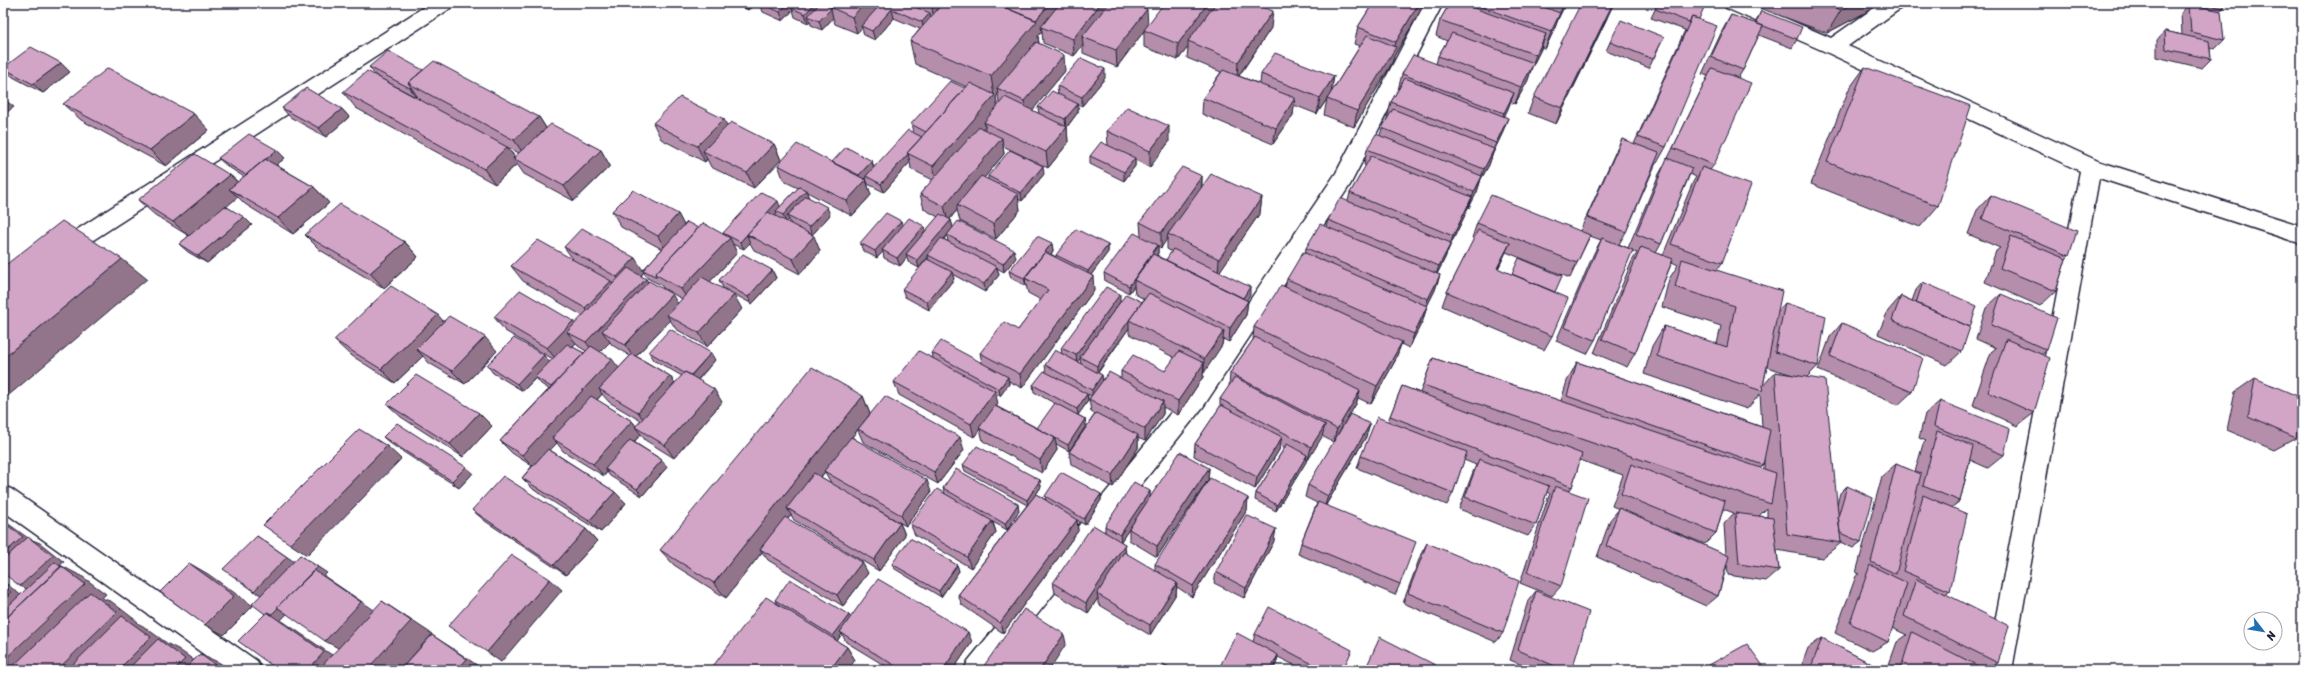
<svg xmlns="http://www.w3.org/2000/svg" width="2305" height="673" viewBox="0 0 2305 673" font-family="Sriracha,sans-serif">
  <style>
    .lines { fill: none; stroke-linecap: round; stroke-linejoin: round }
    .minor-casing { stroke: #22223b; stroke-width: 3 }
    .minor { fill: #fff; fill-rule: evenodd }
    .wall { fill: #b58eab; stroke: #22223b; fill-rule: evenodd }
    .shaded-wall { fill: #93748b; stroke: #22223b }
    .building { fill: #d2a5c7; stroke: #22223b }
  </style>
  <rect width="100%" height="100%" fill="#fff"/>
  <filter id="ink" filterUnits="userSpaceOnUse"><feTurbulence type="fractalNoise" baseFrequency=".025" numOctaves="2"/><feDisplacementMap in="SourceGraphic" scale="8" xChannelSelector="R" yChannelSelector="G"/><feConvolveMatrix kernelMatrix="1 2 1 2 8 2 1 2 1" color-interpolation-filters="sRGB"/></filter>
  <g filter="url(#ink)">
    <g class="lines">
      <g class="minor-casing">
        <path id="minor" d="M430,3h23l-2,5 -384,249 -7,3 -7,-3 -4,-6 4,-6z
          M1425,3h18l-93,182 -147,222 -210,263h-29l4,-9 219,-268 149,-220z
          M1724,3h26l81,35 50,-35h22l-2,5 -53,38 250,115 204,65v18l-203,-66 -87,492h-26l94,-499 -254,-119 -100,-44z
          M3,486l8,3 246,172 4,9h-35l-223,-159z"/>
      </g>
      <use href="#minor" class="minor"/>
    </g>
    <path class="wall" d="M733,3h23l-8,7z
      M760,3h347v2l41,20 123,3 -32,48 21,8 1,-10 73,2 -3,17 -14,21 -23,-9 -1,10 -20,29 -71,-30 1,-16 18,-26 -34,-14 1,-11 -10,13 -34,-13v-16l-27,36 -34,-14v-8l-9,11 -31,-13 -1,-12 -4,5 1,8 26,27 -33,39 7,4 -1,-7 20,-13 -1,-8 48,-8 -23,28 -4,-2v8l-11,15 1,16 -20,25 -45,-22 1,8 -20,24 4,2v-4l56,-2 -22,27 -4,-2 2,11 -24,29 -36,-18 -3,-11 -7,9 1,1 2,8 63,30 -12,14 -7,-4 2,7 -14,17 -33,-18 2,5 -25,31 -24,-13 -3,-8 27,-29 -1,-3 -9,11 -11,-6 -1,-5 -7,9 -16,-8 -1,-6 -6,6 -14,-7 -3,-8 41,-22 1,5 23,6 13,-15 -14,-8 -4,-15 13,-14 -22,-11 -1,-7 -26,30 -16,-8 -2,-6 -1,1 1,1 5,15 -19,21 -45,-24 1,5 22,18 -18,20 8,16 -20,23 -46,-24 -4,-7 -6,6 -12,-5 5,9 -27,28 32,28 -35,38 -31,-18 -6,-9 -34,36 34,20 5,7 7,-7 -28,-16 -5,-8 66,8 -17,20 24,22 -48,56 -29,-18 -4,-6 -7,8 28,18 5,7 -25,29 -32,-20 -3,-4 -3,4 -41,-25 -6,-8 -7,7 65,42 11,11 -25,29 -67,-42 -12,-12 10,-12 -20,-13 -12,-12 49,-52 -8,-5 -5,-6 -13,13 -30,-18 -6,-8 63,-3 3,-3 -48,-28 -11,-14 81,7 8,-8 -60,-35 -12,-15 62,-7 -9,-12 79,23 19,-21 -41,-22 -9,-16 66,3 6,12 40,9 -1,-2 57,-26 18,-19 -14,-7 -6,-16 55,-2 -1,-1 40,-1 2,6 39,-35 -2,-8 54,-36 2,-1 -52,-23 -5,-23 10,-12 -26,-11 -19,22 -11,-5 -2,-7 -5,5 -22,-9 -2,-6 -11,12 -11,-5 -1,-4 -2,2 -13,-6 -2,-7 -10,11 -20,-9zM998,95l1,9 -2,3 -1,-10zM985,126v4l-2,-1zM789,220l2,4 -4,-2zM947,235l1,7 -4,-3zM644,272l3,6 14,7 2,3 19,11 -4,4 -30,-21 -2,-3 -5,-3zM610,342l2,3 18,11 -11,12 -19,-16zM576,343l2,3 8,5 -2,2 -12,-6zM602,394l7,8 32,19 -5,5 -4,-5 -35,-21z
      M1373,3h52l-31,53 -2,7 -38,64 -30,-12 3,-16 33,-53 -6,-2 4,-17z
      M1450,3h116l-7,14 -5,13 -9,19 -3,-2 -10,20 -4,13 -13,24 -5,-2 -6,15 -2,17 -9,19 -4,12 -8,14 -4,13 -9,15 -2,6 -17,35 -4,10 -8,16 3,1 -5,15 -8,16 -4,14 -14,28 -8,-4 -6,17 -24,43 -13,-6 -2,6 -23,38 -11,-6 -14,24 -2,-1v3l-30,49 -21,-11 1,-7 29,-46 -5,-2 -1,5 -24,39 -61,-33 1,-12 25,-37v-8l9,-12 1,-14 23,-33 1,-13 31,-39 2,-9 18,-26 1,-5 20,-21 2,-7 20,-19 2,-8 16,-27 -2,-1 3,-16 13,-14 2,-7 5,-9 4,-17 7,-12 4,-16 34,-10 2,-8 9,-15 -11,-5 4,-16z
      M1658,3l41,16 -33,128 -9,16h-1l-30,69 -7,12 9,4 31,-74 9,-16 40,-82 -6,-2 20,-43 9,-16 24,9 6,-13 36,28 -5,9 -33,-13 -16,35 -5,8 -24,87 -4,5 12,93 -5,7 61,41 7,-8 33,63 -11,11 30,127 3,-11 7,-7 14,56 -8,6 -13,-6 1,1 -19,15 -45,-8 2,20 -13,11 -38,-6 -1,-10 -9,31 -12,10 -109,-49 13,-37 9,-11 -7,-3 11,-31 -43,-15 -8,27 -3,4 -8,95 -9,10 -32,-13 28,-85 2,-4 -3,-2 -11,33 -8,11 -69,-27 14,-37 3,-7 -12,-5 -11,33 -6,12 -90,-37 4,-12 27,-35 14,-35 18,7 13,-35 128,43 6,-20 10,-19 185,65 -2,-33 -13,15 -103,-35 8,-28 12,-20 53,18 4,-18 -59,-19 7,-28 9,-14 -6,-3 -37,91 -8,14 -33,-14 38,-92 5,-8 -5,-2 -37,89 -8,14 -31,-13 38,-88 7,-13 -11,-4 -13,27 -7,15 -64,-26 -8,17 57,23 -3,44 -8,14 -102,-44 5,-14 27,-53 -2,-1 5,-15 103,8 34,-76 8,-16 12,5 51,-114 -34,-12zM1690,174l6,3 -3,5 -30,73 -7,-2 5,-9zM1767,367l26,8 -18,-3 -12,14zM1764,459v11l-4,-2 3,-3zM1767,508v9l-8,-1zM1723,509l11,4 -10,11 2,31 -66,-29 45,18 11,-11z
      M1746,3h133l-7,6 -45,24z
      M2191,3h32v5l-3,3 4,29 -9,9 -5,-1 1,11 -9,9 -45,-11v-17l8,-9 17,4 -1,-22 8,-9h2z
      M1607,18l-51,106 -28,-11 6,-16z
      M1664,37l-15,31 -43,-17 4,-9z
      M61,63l9,9 -27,21 -30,-16 -10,-9z
      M369,67l54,3 116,47 7,11 55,22 9,16 -36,35 -50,-27 -7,-10 -22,20 -139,-76 -13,-16 77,7 -3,-3 -1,1 -40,-21zM507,147l12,6 -4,4z
      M1865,67l73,139 -18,21 -109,-43 38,-95z
      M63,104l146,26 -43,36 -85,-46z
      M282,108l60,1 7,8 -23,20 -36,-20z
      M653,123l121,21 7,16 -27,28 -43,-21 -4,-8 -2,3 -44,-23z
      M1107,131l62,11 -19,25 -15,-7v6l-11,15 -34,-17v-8l18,-11z
      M218,158h67l-9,7 38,22 15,16 -36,31 -48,-30 -7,-7 -12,9 26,19 -45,38 -19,-11 -9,-8 10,-8 -34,-21 -17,-15 92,-25 8,7 6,-5 -17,-11z
      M1202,176v12l60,9 -2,16 -41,59 31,23 -4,5 2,1 -2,14 -17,27 -6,-3 -1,6 -19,27v5l-25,38 -15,-8v7l-18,27 -7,-3v10l-25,39 -42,-23 -2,-12 26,-38 -4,-2 -2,-13 2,-3 -3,-2v7l-10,14 7,4 1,7 -17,25 -13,-7 1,6 -15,23 -59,-32 -3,-12 -6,8 -75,-42 -5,-13 39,-24 -1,-5 50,10 -2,-10 38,-23 23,-30 -13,-7 -2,-8v1l-15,-8 -2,-7 43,-28 1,8 -2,3 5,3v-2l52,-10v7l-17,23 3,15 -72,98 -13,-7v3l-9,12 -5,-2 3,10 -2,2 41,22 37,-14 -40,-22 -1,-7 13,-13 -1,-7 17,-11 -1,-6 59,-46h22l2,-3 -9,-5 -1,-8 -5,7 -24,-12 -1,-8 37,-37 -1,-14zM1167,238v11l5,3 -6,8 -9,-5 1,-2v-7l3,2zM1129,328v6l46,24 -10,13h-44v8l-19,1v-5l-4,-2zM1080,358l1,6 -4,-2z
      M1991,195l78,61 -3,3 -10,32 -16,15 -55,-24 11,-31 4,-3 -32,-14 9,-24z
      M305,235l100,7 13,15 -34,31 -64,-38z
      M772,270l4,8 -24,26 -29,-16 -4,-8z
      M1923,282l39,69 -15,14 -69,-31 10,-23 13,-15 11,5 4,-11z
      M2001,294l46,56 -5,4 -8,59 -17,13 -44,-21 18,-53 5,-4 -20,-9 10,-31z
      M444,321l53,30 -32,33 -36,-21 -6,-7 -28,27 -46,-29 -15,-14z
      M1842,323l70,69 -14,13 -80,-35 12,-33z
      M2255,378l41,60 -22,12 -47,-20 8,-38z
      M863,396l7,18 94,36 -26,34 -75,-42 -5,-12 -6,7 79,55 -25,34 -46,-26 40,23 5,12 -26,36 -85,-51 -3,-5 -3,4 80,54 -25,33 -75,-46 -6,-8 -36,46 -52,-33 -14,-15zM825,472l6,11 -10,-6z
      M1940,401l64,54 -16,13 -18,-8 -10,41 -9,7 -1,83 -5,3 53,69 -13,7h-98l10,-28 10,-7 -15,-7 -4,14 -16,9 -37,-18 21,-57 3,-2 -3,-1 26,-97 14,-12 19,8 8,-28 3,-3 -7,-3 6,-24z
      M387,404l92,9 13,13 -29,31 -62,-40z
      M383,437l90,36 -14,15 -68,-44z
      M1366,437l-40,68 74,79 -5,11 -97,-41 3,-11 16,-40 -12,-6 3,-12z
      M963,465l77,15 1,7 -5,7 10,6 -1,-4 56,-2v6l-16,25 -8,-5 1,11 -75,102 -41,-28 -4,-10 69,-90 -62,-34z
      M1209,468l-1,12 -51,77 -28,-17v-11l-8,12 5,13 29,17v-7l93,-66 -1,12 -55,87 -15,-10 -1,7 -26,41 -52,-31v-6l-10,15 -33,-20 -2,-10 52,-51v-6l45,-35v6z
      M943,488l76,23 -12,19 -14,-8 3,10 -25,36 -56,-33 -5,-11 35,-30z
      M472,510l114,19 11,12 -31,34 -81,-54z
      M1274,541l-30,57 -30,-15 2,-11z
      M1427,543l76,90 -7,9 -93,-39 18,-49z
      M892,564l65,1 2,6 -18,26 -46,-28z
      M1536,591l36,79h-38l-24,-10 18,-59z
      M775,600l75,18 122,24 -19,28h-61l-46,-28 -4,-8 -5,7 10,6 8,13 -78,-56z
      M1255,634l88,36h-39l-26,-13 -2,7 -3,6h-55l35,-28z
      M1822,638l61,32h-83l8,-22z"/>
    <path class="shaded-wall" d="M746,3h10l-8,7z
      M788,3h12l-8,5 1,2 -10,11 -3,-9z
      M815,3h11l-18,13 2,5 -2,2 -3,-9z
      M865,3h19l-23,23 1,2 -5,5 -5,-16z
      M931,3h17l-14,16z
      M1050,3h15l-24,24 1,4 -4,5 1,8 -37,46 -5,-2 1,7 -2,2 2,14 -14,11 1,4 -48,56 -4,-16 61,-70 -3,-20z
      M1101,3h6l1,10 -26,24 1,8 -9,11 -1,-17z
      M1208,3h9l-29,38v6l-10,13v-16z
      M1419,3h6l-31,53 -2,7 -38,64 3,-16 37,-62 2,-7z
      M1564,3h2l-7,14 -5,13 -9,19 6,-17 6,-13z
      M1614,3l-7,15 -51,106 6,-16z
      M1854,3h25l-7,6 -45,24 14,-23z
      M831,9l2,9 -11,12 -3,-9z
      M892,9l2,9 -19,22 -3,-9z
      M1147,9l1,17 -4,4v1l-27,36 -1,-17z
      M1273,11l-2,17 -34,50 1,-16z
      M930,13l1,9 -7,9 -2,-9z
      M1546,34l-6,17 -8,16 -4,13 -13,24 6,-17 10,-19 5,-13z
      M1064,55l1,16 -38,46 -3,-16z
      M61,63l9,9 -27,21 -10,-9z
      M1105,69v9l-23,28v-9z
      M1334,76l-3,17 -14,21 3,-16z
      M411,87l6,9 -1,1 -6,-9z
      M1514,93l-6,16 -10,20 6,-16z
      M1295,98l-2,17 -20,29 3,-16z
      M3,99h1l10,8 -11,8z
      M1078,104v8l-12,16 -1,-9z
      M342,109l7,8 -23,20 -7,-9z
      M194,114l15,16 -43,36 -16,-16z
      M539,117l10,16 -24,23 -11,-16z
      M1508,118l-6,16 -9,19 -4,12 -8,14 -4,13 -8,16 5,-16 5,-9 5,-14 8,-16 4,-10z
      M724,119l7,16 -28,16 4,8 -2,3 -8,-16z
      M1169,126v16l-19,25v-16z
      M1067,127l1,16 -20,25 -2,-16z
      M1002,138l2,16 -44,53 -3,-2v5l-9,11 -4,-15z
      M774,144l7,16 -27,28 -7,-15z
      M507,147l10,13 -4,-2 4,6 -22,20 -11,-15z
      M277,150l8,8 -31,25 -8,-8z
      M601,150l9,16 -36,35 -10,-15z
      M908,154l2,8 -26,30 -3,-8z
      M1135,158v8l-11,15v-9z
      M872,161l2,8 -8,7v2l-5,5 -2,-8z
      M1043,166l1,8 -22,27 -1,-8z
      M230,175l16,15 -17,-1 9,8 -48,40 -17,-15z
      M1202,176l-1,16 -33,42 -1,5 -6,9v-15z
      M866,180l5,15 -19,21 -5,-15z
      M314,187l15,16 -36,31 -15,-16z
      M806,190l3,8 -22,18 2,4 -3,3 -3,-8z
      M1018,194l2,16 -24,29 -3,-15z
      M1262,197l-2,16 -42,61 1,-15z
      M1472,197l-6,16 -17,35 -4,10 -11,22 5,-14 11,-21 3,-9z
      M778,201l3,8 -5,2 1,3 -23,25 -7,-4z
      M827,207l3,8 -18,20 -3,-8z
      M678,214l8,15 -20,22 -8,-15z
      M244,217l8,8 -45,38 -9,-7z
      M951,220l2,8 -23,28 -2,-1v2l-9,11 -2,-8z
      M901,221l2,8 -21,21 1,2 -6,6 -2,-7z
      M924,226l2,8 -20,20 1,3 -7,9 -3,-8z
      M747,235l3,8 -6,6 -4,-7z
      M814,236l6,15 -20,23 -7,-15z
      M730,238l7,15 -47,50 -9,-14z
      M405,242l13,15 -34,31 -14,-15z
      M1052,243l1,8 -23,30 -5,-3 1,7v1l-2,-8z
      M1510,243l-7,15 -12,25 6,-15z
      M1108,245v7l-20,27v-8z
      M1158,245v8l-20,29 -4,-2v6l-5,7v-7z
      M1014,250l2,8 -12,14 -1,-8z
      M635,258l9,14 -17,19 -10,-14z
      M122,259l25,20 -144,121v-42z
      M997,267l2,8 -14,17 -1,-8z
      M772,270l4,8 -24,26 -4,-7z
      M952,272l2,7 -25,31 -2,-8z
      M1440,275l-5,15 -12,24 5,-15z
      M1093,276l1,14 -72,98 -2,-14z
      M646,279l9,14 -53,38 8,11 -14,14 -10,-14z
      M611,281l10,15 -26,26 -10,-14z
      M1250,287v8l-7,11v-8z
      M672,294l9,15 -14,6 3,5 -36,38 -9,-13z
      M1120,294v8l-43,61 -1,-8z
      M734,295l8,14 -35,38 -8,-14z
      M1248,301l-2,14 -17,27 1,-14z
      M1427,306l-4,14 -14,28 5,-14z
      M438,315l12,14 -34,20 7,7 -28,27 -14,-14z
      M1129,320v8l-32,45v-7z
      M573,321l11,14 -17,-3 9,11 -18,19 -11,-14z
      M1224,331l-2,14 -18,28v-14z
      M485,337l12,14 -32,33 -13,-13z
      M1402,342l-7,19 -24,43 6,-18z
      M711,353l4,7 -21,24 -4,-7z
      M544,355l6,8 -27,28 -6,-7z
      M612,359l10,13 -23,17 3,5 -44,48 -6,-4 5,5 -23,24 -12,-12z
      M1204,363l-1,14 -25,38v-14z
      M1102,375l1,7 -11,15v-7z
      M670,376l9,14 -32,35 -9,-13z
      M1008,377l1,7 -9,12 -1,-7z
      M714,389l8,13 -48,56 -9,-13z
      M995,391l3,13 -18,24h-1l1,1 -6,8 -3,-13z
      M1360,391l-4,13 -23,38 4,-13z
      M1087,394l1,7 -10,14 -1,-6z
      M863,396l7,18 -77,98 -6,-4 4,7 -28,36 -3,-2 2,3 -36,46 -12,-15z
      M1163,401v13l-18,27v-12z
      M479,413l13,13 -29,31 -13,-13z
      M1085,419l1,7 -17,25 -1,-6z
      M632,421l6,8 -3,-2 6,7 -33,37 -3,-2 2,3 -3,4 -11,-12z
      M1370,424l-4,13 -42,71 4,-12z
      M1325,425l-3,12 -14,23 3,-13z
      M1138,435v13l-25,39 -1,-12z
      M960,437l4,13 -26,34 -4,-12z
      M1282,437l-3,13 -24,39 2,-12z
      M1055,438l2,12 -15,23 -2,-13z
      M387,446l14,13 -94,96 -17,-11z
      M1307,455l-1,7 -30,49 1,-6z
      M662,460l5,7 -25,29 -5,-7z
      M466,467l7,6 -14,15 -7,-7z
      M1209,468l-1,12 -51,77v-11z
      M927,480l4,12 -25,34 -5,-11z
      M1040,480l1,7 -13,19 -1,-6z
      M1150,491v7l-29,43 -1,-6z
      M615,492l11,11 -25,29 -12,-11z
      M1101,494v6l-16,25 -1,-6z
      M1248,498l-1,12 -55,87 1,-11z
      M1018,504l1,7 -12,19 -2,-6z
      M1077,520l1,11 -75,102 -3,-10z
      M3,521l7,4 18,13 12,5 24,19 -4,3 23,12 23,17 -4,4 10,4 26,20 -1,1 6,3 25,18 10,5 27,19 -2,2h-200v-9l29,-70 -12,-5 -17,-15z
      M992,521l4,11 -25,36 -4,-11z
      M900,523l5,12 -26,36 -5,-11z
      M586,529l11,12 -31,34 -12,-10z
      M1276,529l-2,12 -30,57 2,-10z
      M257,536l39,27 -32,34 -10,-6z
      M1125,544l1,11 -29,39 1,4 -10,15 -2,-10z
      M300,555l27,18 -3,3 53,36 -35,38 -17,-9 -2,-65 -42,44 61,42 -8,8h-26l-37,-55z
      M862,562l6,11 -25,33 -6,-11z
      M189,563l19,11 45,32 -29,29 -19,-10z
      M957,565l2,6 -18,26 -2,-6z
      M550,579l12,11 -61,72 -14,-10z
      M3,581l20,16 -20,19z
      M1177,583l-1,11 -26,41v-10z
      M382,601l50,33 -32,36h-19l-9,-6z
      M849,615l3,5 -12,12 2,2 -6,8 -3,-6z
      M968,632l4,10 -19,28h-10z
      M1064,634l2,10 -17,26h-9z
      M432,635l20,13 32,22h-27z
      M847,647l8,13 -7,10h-18z
      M200,654l20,9 9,7h-7z
      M1278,655l-2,9 -3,6h-3z"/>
    <path class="building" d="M760,3h28l-8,9z
      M797,3h18l-10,11 -13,-6z
      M820,3h14l-4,4 1,2 -12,12 -11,-5z
      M834,3h31l-13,14 -22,-10z
      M882,3h23l25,10 -8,9 -30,-13 -20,22 -11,-5z
      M943,3h51l43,18 -46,55 -81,-35z
      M994,3h56l-14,17z
      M1060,3h41l-28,36 -32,-12z
      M1109,3h23l15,6 -31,41 -34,-13z
      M1164,3h44l-30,41 -34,-14z
      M1216,3h36l21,8 -35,51 -50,-21z
      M1373,3h46l-23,39 -38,-15z
      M1450,3h10l86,31 -10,21 -96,-35z
      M1471,3h62l27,10 -9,19z
      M1556,3h8l-2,2z
      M1581,3h32l-51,105 -28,-11z
      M1658,3h42l5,2 -6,14 -7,-2 -3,5 -34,-13z
      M1823,3h31l-13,7z
      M2201,3h22v5z
      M2189,4l32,7 3,29 -33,-8z
      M1761,11l41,16 -5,12 -41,-16z
      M1731,15l32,11 -20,44 -32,-13z
      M1692,17l25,9 -51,121 -28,-10z
      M1621,20l43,17 -11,22 -43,-17z
      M2165,31l44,10 2,18 -45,-10z
      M1452,33l82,30 -13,24 -83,-31z
      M1367,35l29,12 -39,64 -30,-12z
      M1036,42l28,13 -40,46 -27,-13z
      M31,47l30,16 -28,21 -30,-16z
      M388,51l35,19 -15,13 3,4 -1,1 -41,-21z
      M1275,53l59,23 -14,22 -59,-24z
      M1413,55l101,38 -10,20 -102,-39z
      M1081,58l24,11 -23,28 -25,-11z
      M434,61l105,56 -25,23 -106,-57z
      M1865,67l106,39 -33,100 -111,-44z
      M108,68l86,46 -44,36 -87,-46z
      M1712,68l39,15 -37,82 -41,-17z
      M1223,70l72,28 -19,30 -73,-30z
      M367,71l140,76 -23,22 -141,-77z
      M1405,78l103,40 -12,25 -105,-41z
      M950,81l15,7 -39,44 -15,-8z
      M970,83l25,12 -62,71 -26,-13z
      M306,88l36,21 -23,19 -37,-20z
      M1052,91l26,13 -13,15 -27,-12z
      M680,97l44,22 -27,27 -44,-23z
      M1005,97l62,30 -21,25 -62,-30z
      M1127,107l42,19 -19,25 -43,-20z
      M1393,109l101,40 -10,20 -102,-41z
      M731,122l43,22 -27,29 -44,-22z
      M551,124l50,26 -37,36 -51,-28z
      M979,127l23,11 -58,68 -24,-12z
      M908,130l14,7 -15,16 1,1 -27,30 -15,-8z
      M249,134l28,16 -31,25 -28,-17z
      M1376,134l106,42 -8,16 -107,-43z
      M1622,139l37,14 -33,79 -39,-15z
      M1101,142l34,16 -11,14 -34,-16z
      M797,144l69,36 -19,21 -69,-36z
      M846,147l26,14 -13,14 -27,-13z
      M1010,150l33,16 -22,27 -33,-17z
      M195,154l35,21 -57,47 -35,-22z
      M1371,156l101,41 -19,39 -103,-43z
      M1667,158l25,10 -31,76 -25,-10z
      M265,159l49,28 -36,31 -49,-29z
      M1182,167l20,9 -41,57 -21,-11z
      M1702,167l49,18 -29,78 -51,-19z
      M1211,174l51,23 -43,62 -51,-25z
      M981,176l37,18 -25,30 -36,-19z
      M799,187l7,3 -23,25 -7,-4z
      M633,190l45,24 -20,22 -46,-25z
      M761,192l17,9 -38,41 -17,-9z
      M1491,195l99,40 -13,28 -100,-40z
      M1991,195l86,36 -8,25 -87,-37z
      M806,196l21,11 -18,20 -22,-11z
      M1340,198l111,45 -12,23 -111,-46z
      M340,204l65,38 -35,31 -65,-38z
      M225,206l19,11 -46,39 -19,-12z
      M768,212l46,24 -21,23 -46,-25z
      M886,213l15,8 -26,30 -15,-8z
      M940,214l11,6 -34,40 -11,-6z
      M909,218l15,8 -27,32 -15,-8z
      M62,221l60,38 -119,99v-91z
      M958,221l56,29 -11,14 -56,-29z
      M687,222l11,6 -43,46 2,3 -14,-7z
      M703,223l27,15 -49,51 -26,-15z
      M1320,224l120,51 -12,24 -122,-51z
      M582,228l53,30 -18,19 -53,-30z
      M1076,229l32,16 -20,26 -32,-16z
      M1478,230l32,13 -13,25 71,30 -16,38 -105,-44z
      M1134,233l24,12 -29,41 -25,-13z
      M1037,236l15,7 -28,35 -15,-7z
      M2011,236l55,23 -10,32 -56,-23z
      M941,238l56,29 -13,17 -56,-29z
      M1602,238l31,12 -38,90 -31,-13z
      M538,240l73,41 -26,27 -74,-42z
      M1641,247l32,12 -38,94 -33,-14z
      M1173,249l77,38 -7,11 -77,-38z
      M1045,252l48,24 -73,98 -40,-21 24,-31 14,8 30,-40 -23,-12z
      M1303,252l124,54 -13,28 -127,-55z
      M743,254l29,16 -24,27 -29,-17z
      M1153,254l95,47 -18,27 -96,-48z
      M1519,258l43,18 -7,16 -43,-18z
      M927,259l25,13 -25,30 -25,-13z
      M1682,259l100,32 -20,100 -105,-35 7,-30 63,21 8,-41 -60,-19z
      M628,268l18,11 -60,63 -19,-10z
      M702,277l32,18 -35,38 -32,-18z
      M649,281l23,13 -47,51 -23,-14z
      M1923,282l54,24 -7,21 -54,-24z
      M1281,285l121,57 -25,44 -123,-59z
      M391,286l47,29 -57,54 -47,-29z
      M1106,287l14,7 -44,61 -15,-7z
      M520,290l53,31 -26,27 -53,-31z
      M1149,293l75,38 -20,28 -75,-39z
      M1126,294l16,8 -45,64 -17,-9z
      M2001,294l56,24 -10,32 -56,-25z
      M1901,296l69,31 -8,24 -70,-31z
      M1785,303l41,13 -8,50 -43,-14z
      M449,316l36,21 -33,34 -36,-22z
      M1842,323l81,35 -11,34 -82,-36z
      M670,329l41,24 -20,22 -6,-3 -1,1 -35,-21z
      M1255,337l105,54 -23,38 -107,-56z
      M514,338l30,17 -27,29 -30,-19z
      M2006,339l44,19 -16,55 -46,-21z
      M941,341l67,36 -9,12 -67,-36z
      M567,344l17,9 -33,34 -16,-10z
      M591,346l21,13 -90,96 -22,-14z
      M1055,350l47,25 -10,15 -47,-25z
      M919,351l76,40 -24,33 -77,-42z
      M1179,351l25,12 -26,38 -57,-30 12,-16 32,16z
      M632,354l38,22 -32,36 -39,-23z
      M1433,358l343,115 -5,31 -348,-119z
      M1577,362l193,68 -7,35 -196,-69z
      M812,367l51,29 -149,187 -54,-33z
      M1044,371l43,23 -10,15 -44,-24z
      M685,372l29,17 -49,56 -30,-18z
      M1109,372l54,29 -18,28 -56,-30z
      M1775,372l50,8 16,163 -54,-9z
      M416,375l63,38 -29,31 -63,-40z
      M1235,377l90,48 -14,22 -91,-48z
      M2255,378l47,20v5l-6,35 -48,-21z
      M1402,386l180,68 -10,33 -182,-71z
      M591,396l41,25 -39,43 -41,-26z
      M885,396l75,41 -26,35 -76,-43z
      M1940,401l70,28 -6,26 -70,-29z
      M1055,403l30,16 -17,26 -31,-17z
      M1221,405l61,32 -25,40 -62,-33z
      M995,406l60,32 -15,22 -61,-32z
      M1096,413l42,22 -26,40 -43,-23z
      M1350,414l20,10 -42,72 -20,-11z
      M1377,417l90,35 -14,41 -92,-37z
      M397,423l69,44 -14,14 -69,-44z
      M359,429l28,17 -97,98 -27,-19z
      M1937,431l36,15 -13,55 -37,-15z
      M851,437l76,43 -26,35 -77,-44z
      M630,440l32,20 -25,29 -32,-20z
      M1287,444l20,11 -30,50 -21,-12z
      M977,446l63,34 -13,20 -64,-35z
      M548,449l67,43 -26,29 -67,-43z
      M1180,452l29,16 -52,78 -28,-17z
      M1479,459l70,27 -13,39 -71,-28z
      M1631,464l94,37 -9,32 -95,-39z
      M1896,464l25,10 -25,100 -25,-12z
      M956,469l62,35 -13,20 -62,-36z
      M1061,472l40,22 -17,25 -39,-23z
      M814,473l86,50 -26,37 -87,-52z
      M503,476l83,53 -32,36 -82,-55z
      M1210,478l38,20 -55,88 -38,-22z
      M1134,482l16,9 -30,44 -15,-9z
      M1555,486l33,12 -27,88 -34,-14z
      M1847,486l26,12 -12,44 -21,-9 -2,-16z
      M937,489l55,32 -25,36 -57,-33z
      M1036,494l41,26 -77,103 -42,-28z
      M1923,495l44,19 -17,77 -47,-20z
      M1318,502l98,40 -16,42 -99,-41z
      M1619,508l110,48 -11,40 -112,-50z
      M1735,513l38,5 6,52 -40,-6z
      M1246,515l30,14 -30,59 -30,-16z
      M785,517l77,45 -25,33 -77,-46z
      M3,522l20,15 -20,17z
      M1093,525l32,19 -39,59 -33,-20z
      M257,536l30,21 -33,34 -31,-22z
      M28,537l25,19 -33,30 -17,-13v-13z
      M910,538l47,27 -18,26 -47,-27z
      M1427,543l92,38 -16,52 -95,-40z
      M1124,552l53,31 -27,42 -53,-31z
      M300,555l18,12 -41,40 1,1 -6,6 -5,-2 -2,2 -13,-10z
      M512,555l38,24 -63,73 -39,-26z
      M55,562l6,5 -58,54v-10z
      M189,563l45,33 -29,29 -45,-33z
      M1870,565l37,18 -19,59 -38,-19z
      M61,566l24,18 -82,77v-40z
      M314,570l47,32 -36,39 -48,-34z
      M790,579l59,36 -16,21 -58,-36z
      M878,579l90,53 -25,38h-41l-62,-38z
      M1916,579l93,47 -11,37 -94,-47z
      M3,585l8,7 -8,7z
      M1536,591l53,21 -17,58h-8l-46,-20z
      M90,592l27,20 -60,58h-48z
      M766,597l81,50 -17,23h-120z
      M382,601l29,20 -39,43 9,6h-63z
      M1269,607l83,43 -9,20h-19l-69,-36z
      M1024,609l40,25 -24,36h-59z
      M267,612l57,40 -16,18h-30l-40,-29z
      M122,616l29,21 -33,33h-51z
      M1912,632l70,36 -1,2h-76l-4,-2z
      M1237,633l41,22 -8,15h-52z
      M432,635l35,24 -10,11h-57z
      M1380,637l65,33h-80z
      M1822,638l61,32h-73z
      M158,639l27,20 -11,11h-47z
      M1747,644l19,26h-66z
      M200,654l22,16h-38z
      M1163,664l12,6h-16z
      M1294,666l8,4h-10z"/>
  </g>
  <rect width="2305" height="673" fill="none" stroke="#fff" stroke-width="16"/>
  <rect x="8" y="8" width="2289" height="657" fill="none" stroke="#22223b" stroke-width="1.5" filter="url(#ink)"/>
  <g transform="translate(2263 631) rotate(121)"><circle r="19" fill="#ffffff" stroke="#a7a7b1"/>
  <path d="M0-3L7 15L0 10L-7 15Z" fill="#1f6fb2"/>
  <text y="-6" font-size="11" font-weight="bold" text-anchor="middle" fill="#22223b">N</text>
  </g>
</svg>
